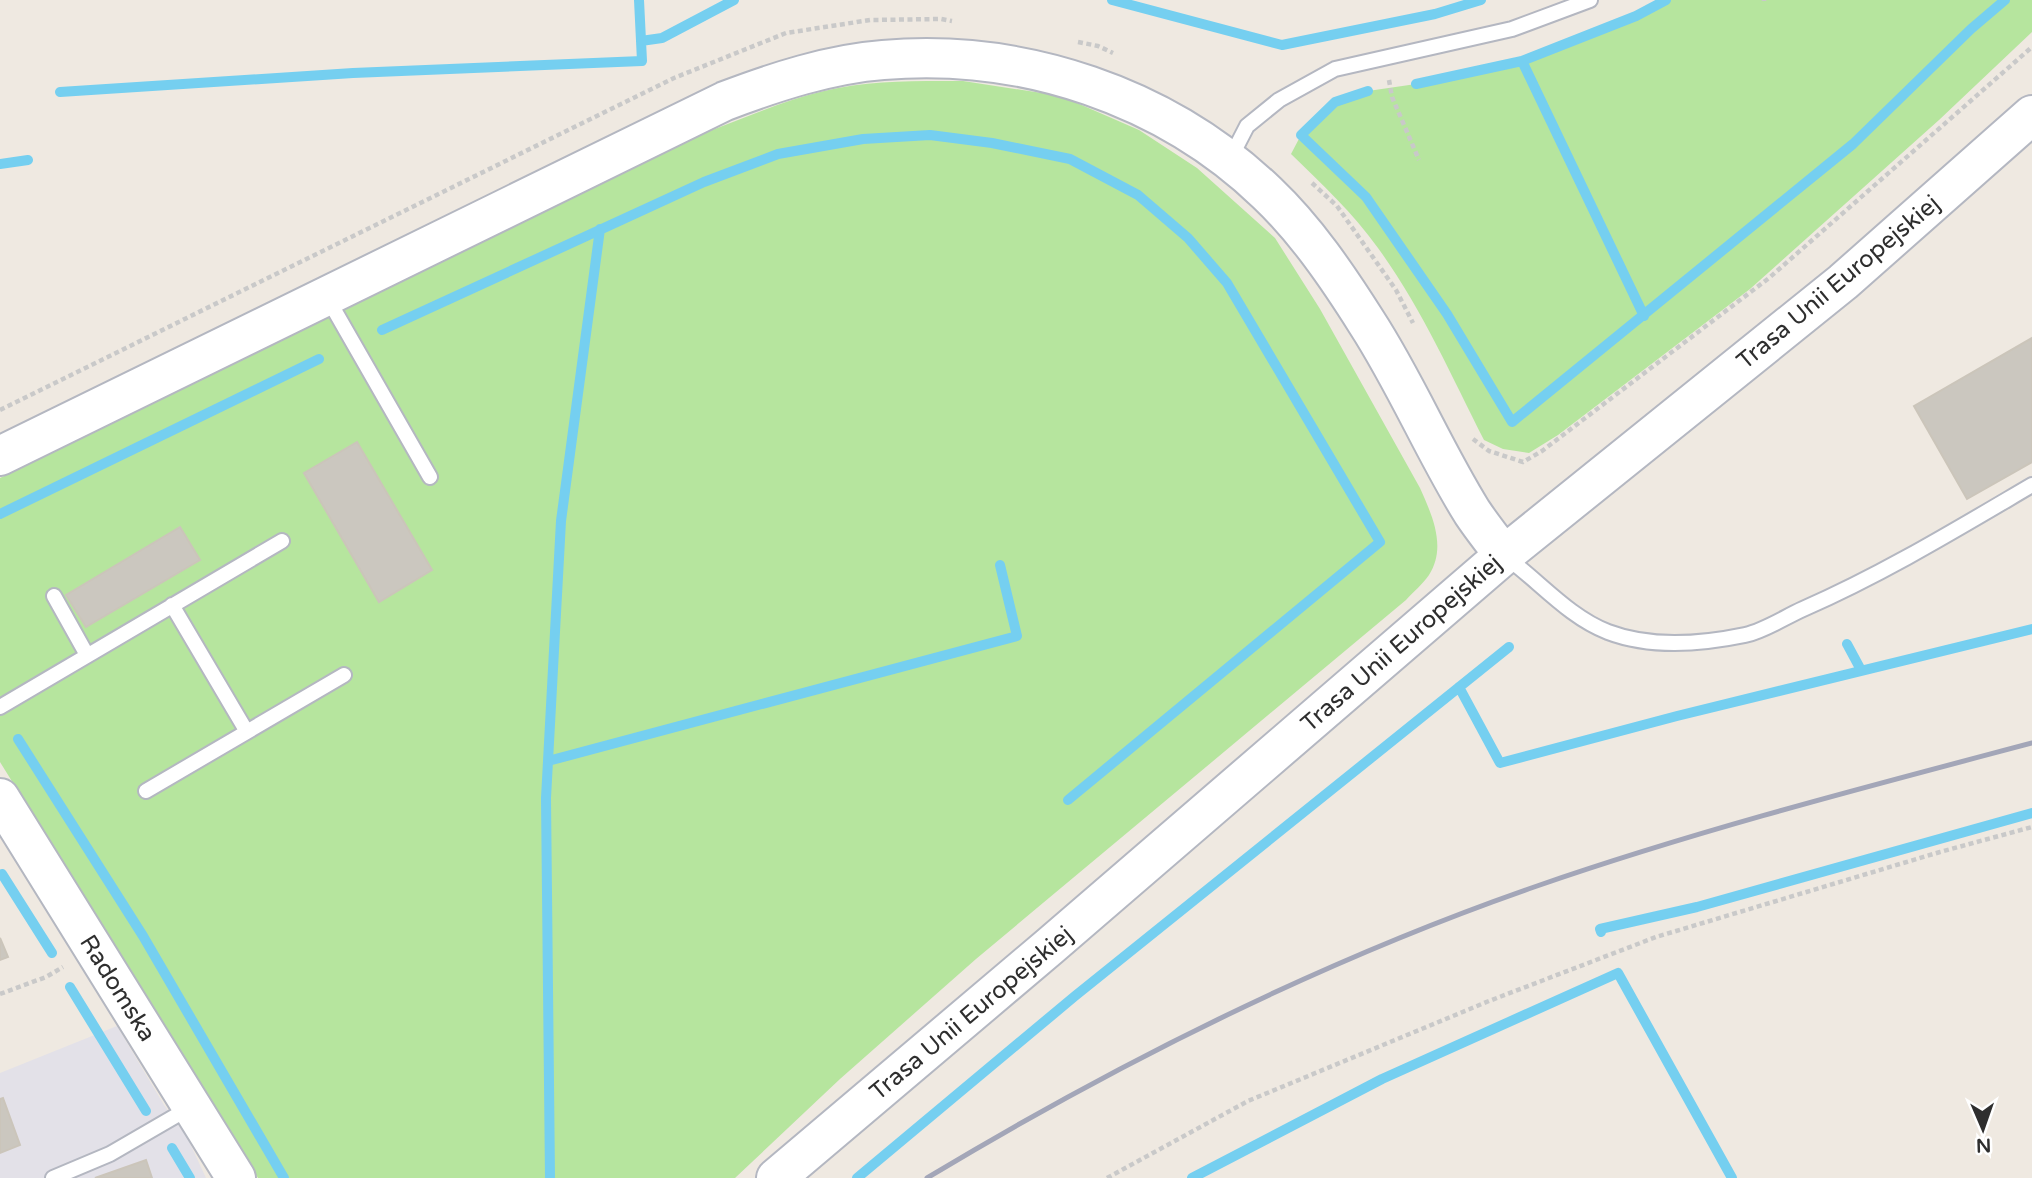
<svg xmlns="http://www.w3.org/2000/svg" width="2032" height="1178" viewBox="0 0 2032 1178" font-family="'Varela Round',sans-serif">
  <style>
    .industrial { fill: #e3e1e8 }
    .green { fill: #b6e59e }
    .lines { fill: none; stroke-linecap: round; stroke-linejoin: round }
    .stream { stroke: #75cff0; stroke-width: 10 }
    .building { fill: #cbc7bf; stroke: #cbc5ba; stroke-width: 2 }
    .lane-casing { stroke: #b4b7c1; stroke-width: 18 }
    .secondary-casing { stroke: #b4b7c1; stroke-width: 42 }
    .path { stroke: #c9c9c9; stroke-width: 4.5; stroke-dasharray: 5 3.5; stroke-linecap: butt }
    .lane { stroke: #fff; stroke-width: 14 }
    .secondary { stroke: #fff; stroke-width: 38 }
    .rail { stroke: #a3a6b8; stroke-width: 5 }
    .labels { text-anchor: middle; stroke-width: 7; stroke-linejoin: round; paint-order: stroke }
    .street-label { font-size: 24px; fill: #2e2e2e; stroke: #fff }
  </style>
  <rect width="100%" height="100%" fill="#efe9e1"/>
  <path class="industrial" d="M117,1026l47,79 23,32 19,41h-206v-105z"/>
  <path class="green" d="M1665,0h367v32l-93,88 -189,169 -192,146 -29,18 -26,-4 -19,-9c-33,-65 -63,-133 -106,-192 -25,-35 -56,-64 -87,-94l10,-19 34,-33 33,-11 48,-7 106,-23 110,-44z
    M963,81l98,15 78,34 58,38 78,70 45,71 100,179c12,27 27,59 9,87 -6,9 -16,17 -23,25l-430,359 -136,120 -105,99h-477l-258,-416v-284l702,-344c40,-15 80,-33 122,-43 45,-11 93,-10 139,-10z"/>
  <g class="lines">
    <path class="stream" d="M1112,0l170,45 153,-31 46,-14
      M641,41l21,-3 72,-38
      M1522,61l122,255
      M1416,84l106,-23 114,-45 30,-16
      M1368,91l-33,11 -34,33 65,62 81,117 65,108 341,-278 118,-115 34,-29
      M60,92l293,-19 289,-12 -3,-61
      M0,164l28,-4
      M382,330l322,-148 74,-28 85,-15 67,-4 62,8 78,16 68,36 50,43 39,45 153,259 -312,258
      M0,514l319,-155
      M1847,644l14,26
      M1459,687l41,76 177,-47 355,-87
      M18,739l125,197 141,242
      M548,761l469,-125 -17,-71
      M2,874l50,79
      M1601,932l-1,-3 97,-22 335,-94
      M70,987l76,124
      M172,1148l18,30
      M550,1178l-4,-380 15,-277 39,-292
      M857,1178l218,-182 434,-349
      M1192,1178l190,-99 236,-106 114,205"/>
  </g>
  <path class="building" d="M2032,338v124l-65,37 -53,-93z
    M357,442l75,128 -53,32 -75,-129z
    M180,527l20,33 -114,67 -20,-32z
    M0,938l8,19 -8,3z
    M3,1098l17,47 -20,8v-54z
    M146,1160l6,18h-57z"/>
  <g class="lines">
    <g class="lane-casing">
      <path id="lane" d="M1230,159l17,-33 32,-26 56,-31 177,-40 78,-29
        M328,299l102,178
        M1506,557c34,25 63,60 102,75 42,16 94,12 137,3 19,-4 40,-18 58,-26 80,-35 154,-80 229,-124
        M54,596l33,59
        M172,605l75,127
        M0,707l282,-166
        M146,791l198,-116
        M53,1178l57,-24 81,-47"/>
    </g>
    <g class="secondary-casing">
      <path id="secondary" d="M0,456l725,-355c50,-19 105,-37 158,-41 140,-12 283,36 384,133 39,37 71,84 100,130 39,60 67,128 105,189 10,15 21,29 32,43
        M0,798l236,380
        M776,1178l273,-231 455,-392 339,-273 189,-167"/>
    </g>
    <path class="path" d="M1764,0v1
      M1078,42l20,4 15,7
      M1389,80l3,17 27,63
      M1312,183l25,23 59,84 17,33
      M0,410l674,-332 112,-45 84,-13 71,-1 11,2
      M1473,439l16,12 34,11 19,-11 227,-173 263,-231
      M0,994l46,-17 17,-10
      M1107,1178l141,-77 241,-100 167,-64 284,-85 92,-25"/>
    <use href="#lane" class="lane"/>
    <use href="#secondary" class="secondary"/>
    <path class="rail" d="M927,1178c193,-116 396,-218 610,-292 162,-56 329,-99 495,-143"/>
  </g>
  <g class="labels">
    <g class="street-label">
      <text transform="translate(1838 282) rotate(-40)" y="8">Trasa Unii Europejskiej</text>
      <text transform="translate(1401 643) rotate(-41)" y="8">Trasa Unii Europejskiej</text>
      <text transform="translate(118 988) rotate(58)" y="8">Radomska</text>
      <text transform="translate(971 1013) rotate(-40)" y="8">Trasa Unii Europejskiej</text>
    </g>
  </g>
  <g transform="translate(1983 1129) rotate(178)" stroke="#ffffff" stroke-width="5" paint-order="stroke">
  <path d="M0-5L12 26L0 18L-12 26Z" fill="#2e2e2e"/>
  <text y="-10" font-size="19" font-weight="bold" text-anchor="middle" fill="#2e2e2e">N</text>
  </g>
</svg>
